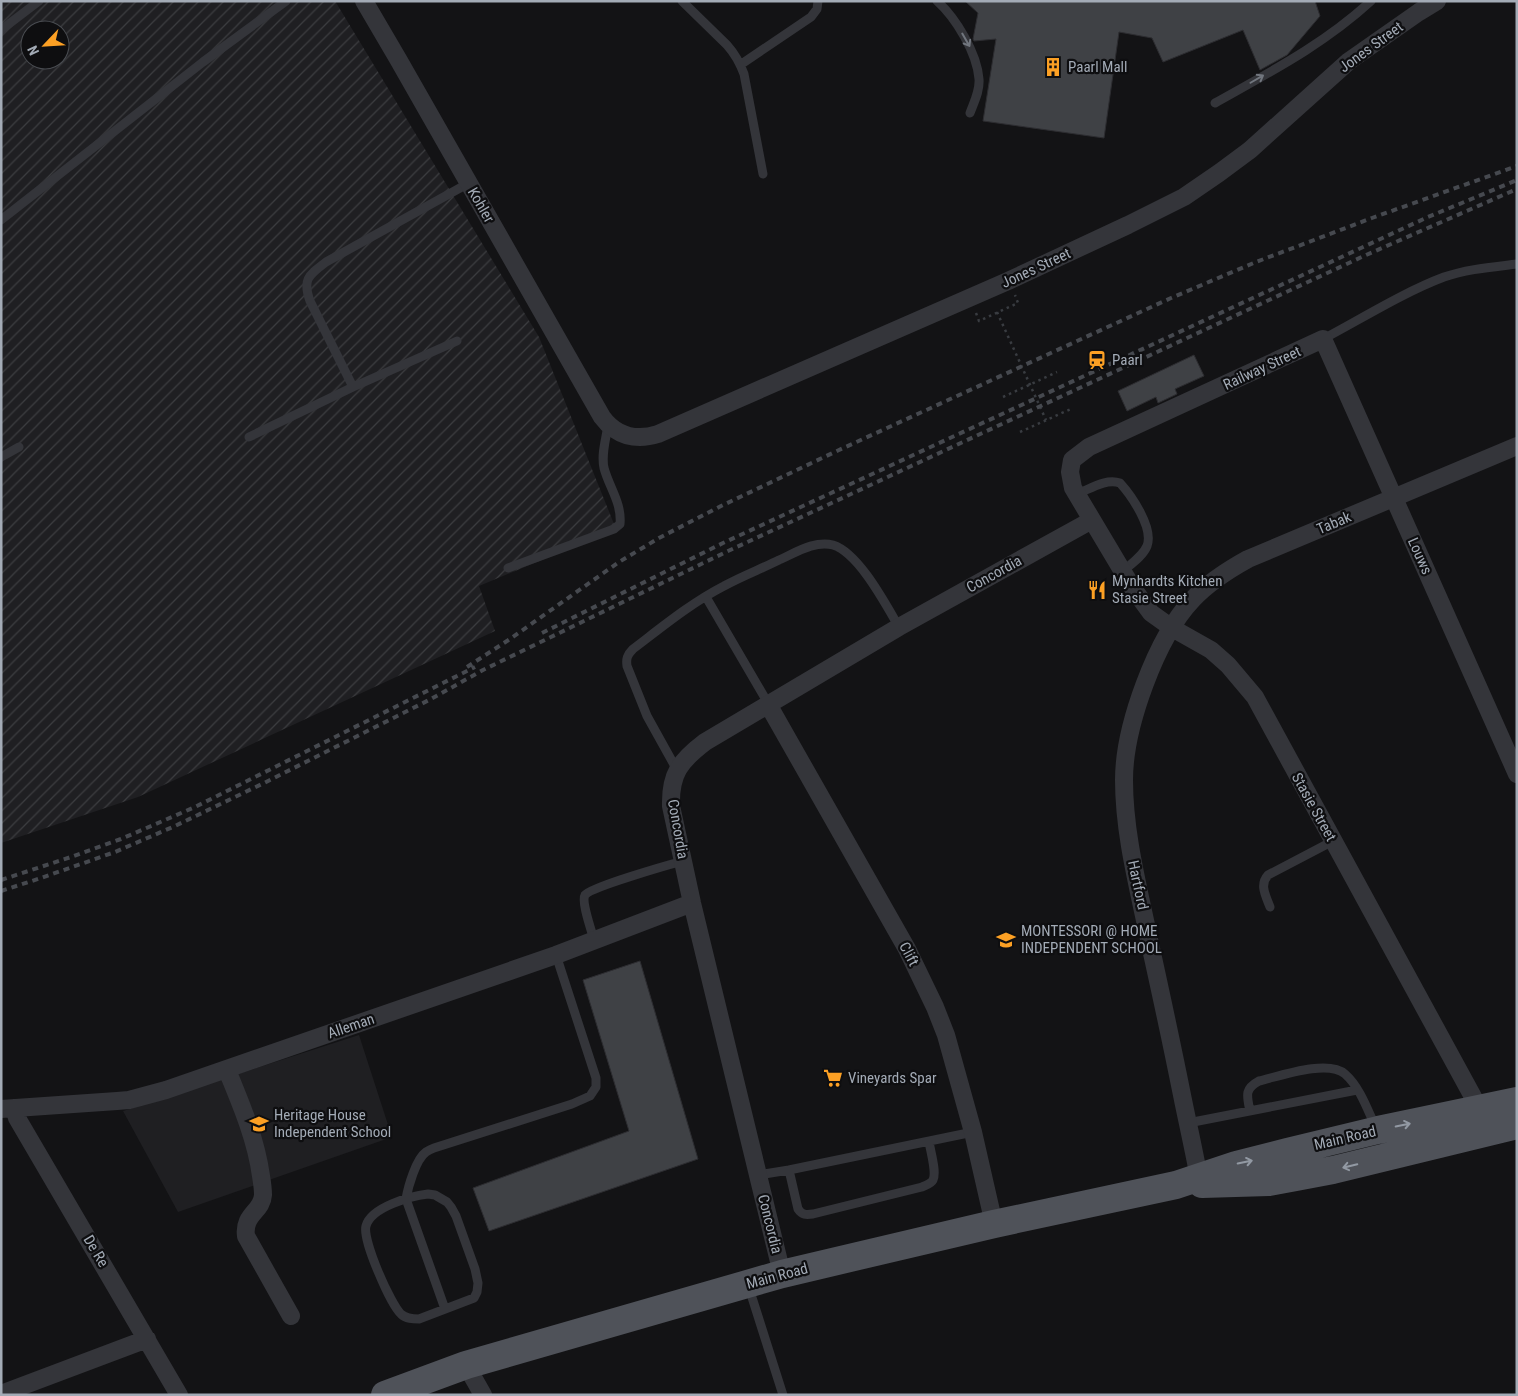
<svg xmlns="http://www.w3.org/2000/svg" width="1518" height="1396" viewBox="0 0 1518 1396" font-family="'Roboto Condensed',sans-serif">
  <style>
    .built { fill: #1f1f22 }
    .industrial { fill: url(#industrial-furrows); fill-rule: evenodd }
    .building { fill: #3f4145; stroke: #2d2d31 }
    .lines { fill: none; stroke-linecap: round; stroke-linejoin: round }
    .path { stroke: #393c41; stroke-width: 2.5; stroke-dasharray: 2.5 4; stroke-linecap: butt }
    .service { stroke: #34353a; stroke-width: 9 }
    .minor { stroke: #34353a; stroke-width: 18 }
    .primary { stroke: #4f5259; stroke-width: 28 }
    .rail { stroke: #46494f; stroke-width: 4; stroke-dasharray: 6 5; stroke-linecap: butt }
    .oneway { stroke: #71767e }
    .oneway2 { stroke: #9299a3 }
    .labels { text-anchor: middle; stroke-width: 4.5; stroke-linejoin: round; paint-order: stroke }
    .street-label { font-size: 15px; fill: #a3abb6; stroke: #0e0e10 }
    .poi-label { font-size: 15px; fill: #a3abb6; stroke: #0e0e10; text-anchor: start }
  </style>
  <defs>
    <pattern id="industrial-furrows" width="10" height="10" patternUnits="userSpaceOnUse" patternTransform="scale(1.25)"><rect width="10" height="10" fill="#1f1f22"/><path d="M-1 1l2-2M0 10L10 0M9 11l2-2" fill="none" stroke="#3c3d40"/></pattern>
  </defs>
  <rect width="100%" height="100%" fill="#131315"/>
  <path class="built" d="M359,1035l33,102 -214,75 -55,-101z"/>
  <path class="industrial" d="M1,1h334l204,336 77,192 -137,57 16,45 -357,166 -137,46zM30,30h30v30h-30z"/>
  <path class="building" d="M965,1h350l5,15 -33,39 -27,15 -17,-40 -80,32 -11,-24 -33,-6 -15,106 -121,-17 13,-82 -22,2 -1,-2 5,-26z
    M1194,355l10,21 -29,13 2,5 -19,9 -2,-6 -29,14 -9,-20z
    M640,961l58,198 -209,72 -16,-43 156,-57 -46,-151z"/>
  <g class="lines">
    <path class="path" d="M997,312l49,108
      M976,313l3,8 39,-18 -3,-8
      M1003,397l54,-25
      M1020,432l53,-24"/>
    <path class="service" d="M682,1l45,44c8,9 13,18 17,29l19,100
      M937,1c19,17 40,52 42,78 1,12 -5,23 -9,34
      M1,30l38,-29
      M740,65l71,-48 6,-8 1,-8
      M1215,103c55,-31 108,-58 156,-102
      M1,220l202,-158 83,-61
      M1323,339c38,-20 81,-47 121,-62 23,-8 49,-10 73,-13
      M353,387l104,-46
      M249,437l104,-50 -43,-86c-8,-22 -1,-26 16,-39l143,-79
      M1,457l18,-10
      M1077,494c13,-5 29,-16 43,-11 11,12 34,45 27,63 -4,10 -16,18 -24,25
      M508,568l106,-39 6,-5c2,-21 -11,-37 -16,-56 -3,-14 2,-29 4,-43
      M706,597l63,108
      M677,770l-30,-54 -20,-50c-1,-7 0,-11 6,-17 29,-22 58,-46 91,-63 18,-10 37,-17 55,-26 16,-7 36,-20 54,-15 26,8 53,60 66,82
      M1270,907c-4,-11 -11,-22 -2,-32l65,-34
      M594,940c-2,-8 -13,-38 -9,-45 6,-8 83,-30 98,-34
      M1250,1111c-3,-15 -6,-22 9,-30 21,-5 69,-22 86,-7 15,13 23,37 31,54
      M1188,1123l169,-33
      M789,1170l184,-38
      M758,1175l31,-5 9,39c4,6 8,6 15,5l109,-27c4,-2 9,-3 11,-7 4,-8 -3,-30 -4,-39
      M428,1194l7,1 12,7 4,5 5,9 19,53 3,14 -1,9 -3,6 -55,21c-6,0 -13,0 -18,-5 -10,-9 -39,-74 -35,-88 5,-19 45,-30 62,-32z
      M749,1288l34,107
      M445,1309l-39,-110c2,-12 10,-40 20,-47 3,-2 5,-3 8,-4l138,-44 18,-8 6,-9v-9l-40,-123"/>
    <path class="minor" d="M364,1l34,58 204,358c14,19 34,24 56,17l350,-153 120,-56 56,-28 35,-24 31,-23 99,-89 70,-49 18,-11
      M769,706l138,243 28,58 11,28 27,97 21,92
      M227,1070c14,34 29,69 34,106 1,6 2,13 2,19 -1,17 -20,19 -17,41l45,80
      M14,1108l3,10 162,277
      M1,1109l116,-8 12,-1 37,-10 390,-135 136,-52
      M1484,1117l-229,-420 -27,-32 -17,-15 -39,-22 -21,-15 -19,-26 -59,-99 -3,-16 2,-12 17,-13 234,-108 194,435
      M1200,1184c-5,-29 -12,-59 -18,-89 -10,-50 -21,-101 -32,-151 -11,-54 -26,-109 -26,-164 0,-53 32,-142 69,-181 16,-17 35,-29 55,-40l269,-113
      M782,1274l-90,-371 -21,-97c-1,-32 9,-45 34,-64l194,-115 193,-107
      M466,1365l17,30
      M1,1394l146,-55"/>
    <path class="primary" d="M1202,1184l67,-2 27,-5 37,-7 184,-45
      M385,1395l81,-30 316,-91 212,-50 182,-39 60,-20 51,-13 91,-22 139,-29"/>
    <path class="rail" d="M542,633l181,-90 705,-326 89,-37
      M467,667l43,-28 109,-77 40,-24 62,-32 118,-56 332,-152 85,-36 116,-44 145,-52
      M1,880l73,-24 47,-17 74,-32 280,-140
      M1,891l40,-13 74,-26 60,-26 89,-43 167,-84 52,-29 243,-118 640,-297 151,-66"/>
  </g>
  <defs><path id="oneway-shaft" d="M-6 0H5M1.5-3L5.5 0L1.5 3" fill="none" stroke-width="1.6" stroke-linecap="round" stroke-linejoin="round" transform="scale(1.25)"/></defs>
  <g class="oneway">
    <use href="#oneway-shaft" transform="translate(966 40) rotate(60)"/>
    <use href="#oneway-shaft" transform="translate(1257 79) rotate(-30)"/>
  </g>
  <g class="oneway2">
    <use href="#oneway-shaft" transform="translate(1403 1125) rotate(-12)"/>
    <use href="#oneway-shaft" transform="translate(1245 1162) rotate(-12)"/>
    <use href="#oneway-shaft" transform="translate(1350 1166) rotate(166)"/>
  </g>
  <defs>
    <g id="building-bare" transform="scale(1.5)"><path d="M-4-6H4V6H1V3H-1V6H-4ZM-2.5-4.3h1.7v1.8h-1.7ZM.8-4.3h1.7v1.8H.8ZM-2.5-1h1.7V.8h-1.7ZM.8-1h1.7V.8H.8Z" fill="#fca024" stroke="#0e0e10" stroke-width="2.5" paint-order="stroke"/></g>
    <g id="station-bare" transform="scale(1.5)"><path d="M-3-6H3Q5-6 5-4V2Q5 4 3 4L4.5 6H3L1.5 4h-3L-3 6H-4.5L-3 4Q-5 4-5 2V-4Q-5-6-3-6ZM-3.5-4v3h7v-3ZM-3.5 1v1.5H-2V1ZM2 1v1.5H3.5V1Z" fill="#fca024" stroke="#0e0e10" stroke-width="2.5" paint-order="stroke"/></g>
    <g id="restaurant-bare" transform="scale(1.5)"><path d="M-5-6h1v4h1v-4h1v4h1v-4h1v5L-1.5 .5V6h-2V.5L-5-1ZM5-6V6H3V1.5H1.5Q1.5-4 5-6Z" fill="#fca024" stroke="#0e0e10" stroke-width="2.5" paint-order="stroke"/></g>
    <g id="school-bare" transform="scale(1.5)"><path d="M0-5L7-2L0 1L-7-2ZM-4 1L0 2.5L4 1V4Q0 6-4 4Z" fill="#fca024" stroke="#0e0e10" stroke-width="2.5" paint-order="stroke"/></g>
    <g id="supermarket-bare" transform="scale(1.5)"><path d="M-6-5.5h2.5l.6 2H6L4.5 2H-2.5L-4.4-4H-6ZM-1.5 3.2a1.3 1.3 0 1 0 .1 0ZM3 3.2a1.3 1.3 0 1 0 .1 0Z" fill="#fca024" stroke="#0e0e10" stroke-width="2.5" paint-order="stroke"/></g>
  </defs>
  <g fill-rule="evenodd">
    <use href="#building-bare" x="1053" y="67"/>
    <use href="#station-bare" x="1097" y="360"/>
    <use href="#restaurant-bare" x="1097" y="590"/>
    <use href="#school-bare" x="1006" y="940"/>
    <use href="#supermarket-bare" x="833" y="1078"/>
    <use href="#school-bare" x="259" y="1124"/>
  </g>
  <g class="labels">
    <g class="street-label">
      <text transform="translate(1371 47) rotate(-36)" y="5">Jones Street</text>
      <text transform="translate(481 205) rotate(60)" y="5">Kohler</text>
      <text transform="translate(1036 268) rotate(-25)" y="5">Jones Street</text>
      <text transform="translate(1262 368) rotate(-25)" y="5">Railway Street</text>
      <text transform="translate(1334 523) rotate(-23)" y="5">Tabak</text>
      <text transform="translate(1420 556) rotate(66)" y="5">Louws</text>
      <text transform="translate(994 574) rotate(-29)" y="5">Concordia</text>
      <text transform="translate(1314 807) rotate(61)" y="5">Stasie Street</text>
      <text transform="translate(678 829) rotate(80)" y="5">Concordia</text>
      <text transform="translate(1138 885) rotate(78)" y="5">Hartford</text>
      <text transform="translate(909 954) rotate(62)" y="5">Clift</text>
      <text transform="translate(351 1026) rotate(-19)" y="5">Alleman</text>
      <text transform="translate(1345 1138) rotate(-13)" y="5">Main Road</text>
      <text transform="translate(770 1224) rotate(76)" y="5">Concordia</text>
      <text transform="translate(96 1251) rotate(59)" y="5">De Re</text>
      <text transform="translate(777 1276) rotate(-15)" y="5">Main Road</text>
    </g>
    <g class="poi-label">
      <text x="1068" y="72">Paarl Mall</text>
      <text x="1112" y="365">Paarl</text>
      <text x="1112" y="586">Mynhardts Kitchen<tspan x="1112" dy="17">Stasie Street</tspan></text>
      <text x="1021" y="936">MONTESSORI @ HOME<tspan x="1021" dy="17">INDEPENDENT SCHOOL</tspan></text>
      <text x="848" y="1083">Vineyards Spar</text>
      <text x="274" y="1120">Heritage House<tspan x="274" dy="17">Independent School</tspan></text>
    </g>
  </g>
  <rect width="1518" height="1396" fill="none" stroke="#a3abb6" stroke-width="5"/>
  <g transform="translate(45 45) rotate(245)"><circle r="24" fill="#0e0e10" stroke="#4a4d52"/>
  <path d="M0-4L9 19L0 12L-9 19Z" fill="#fca024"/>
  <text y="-8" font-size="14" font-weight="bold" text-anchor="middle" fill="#a3abb6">N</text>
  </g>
</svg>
